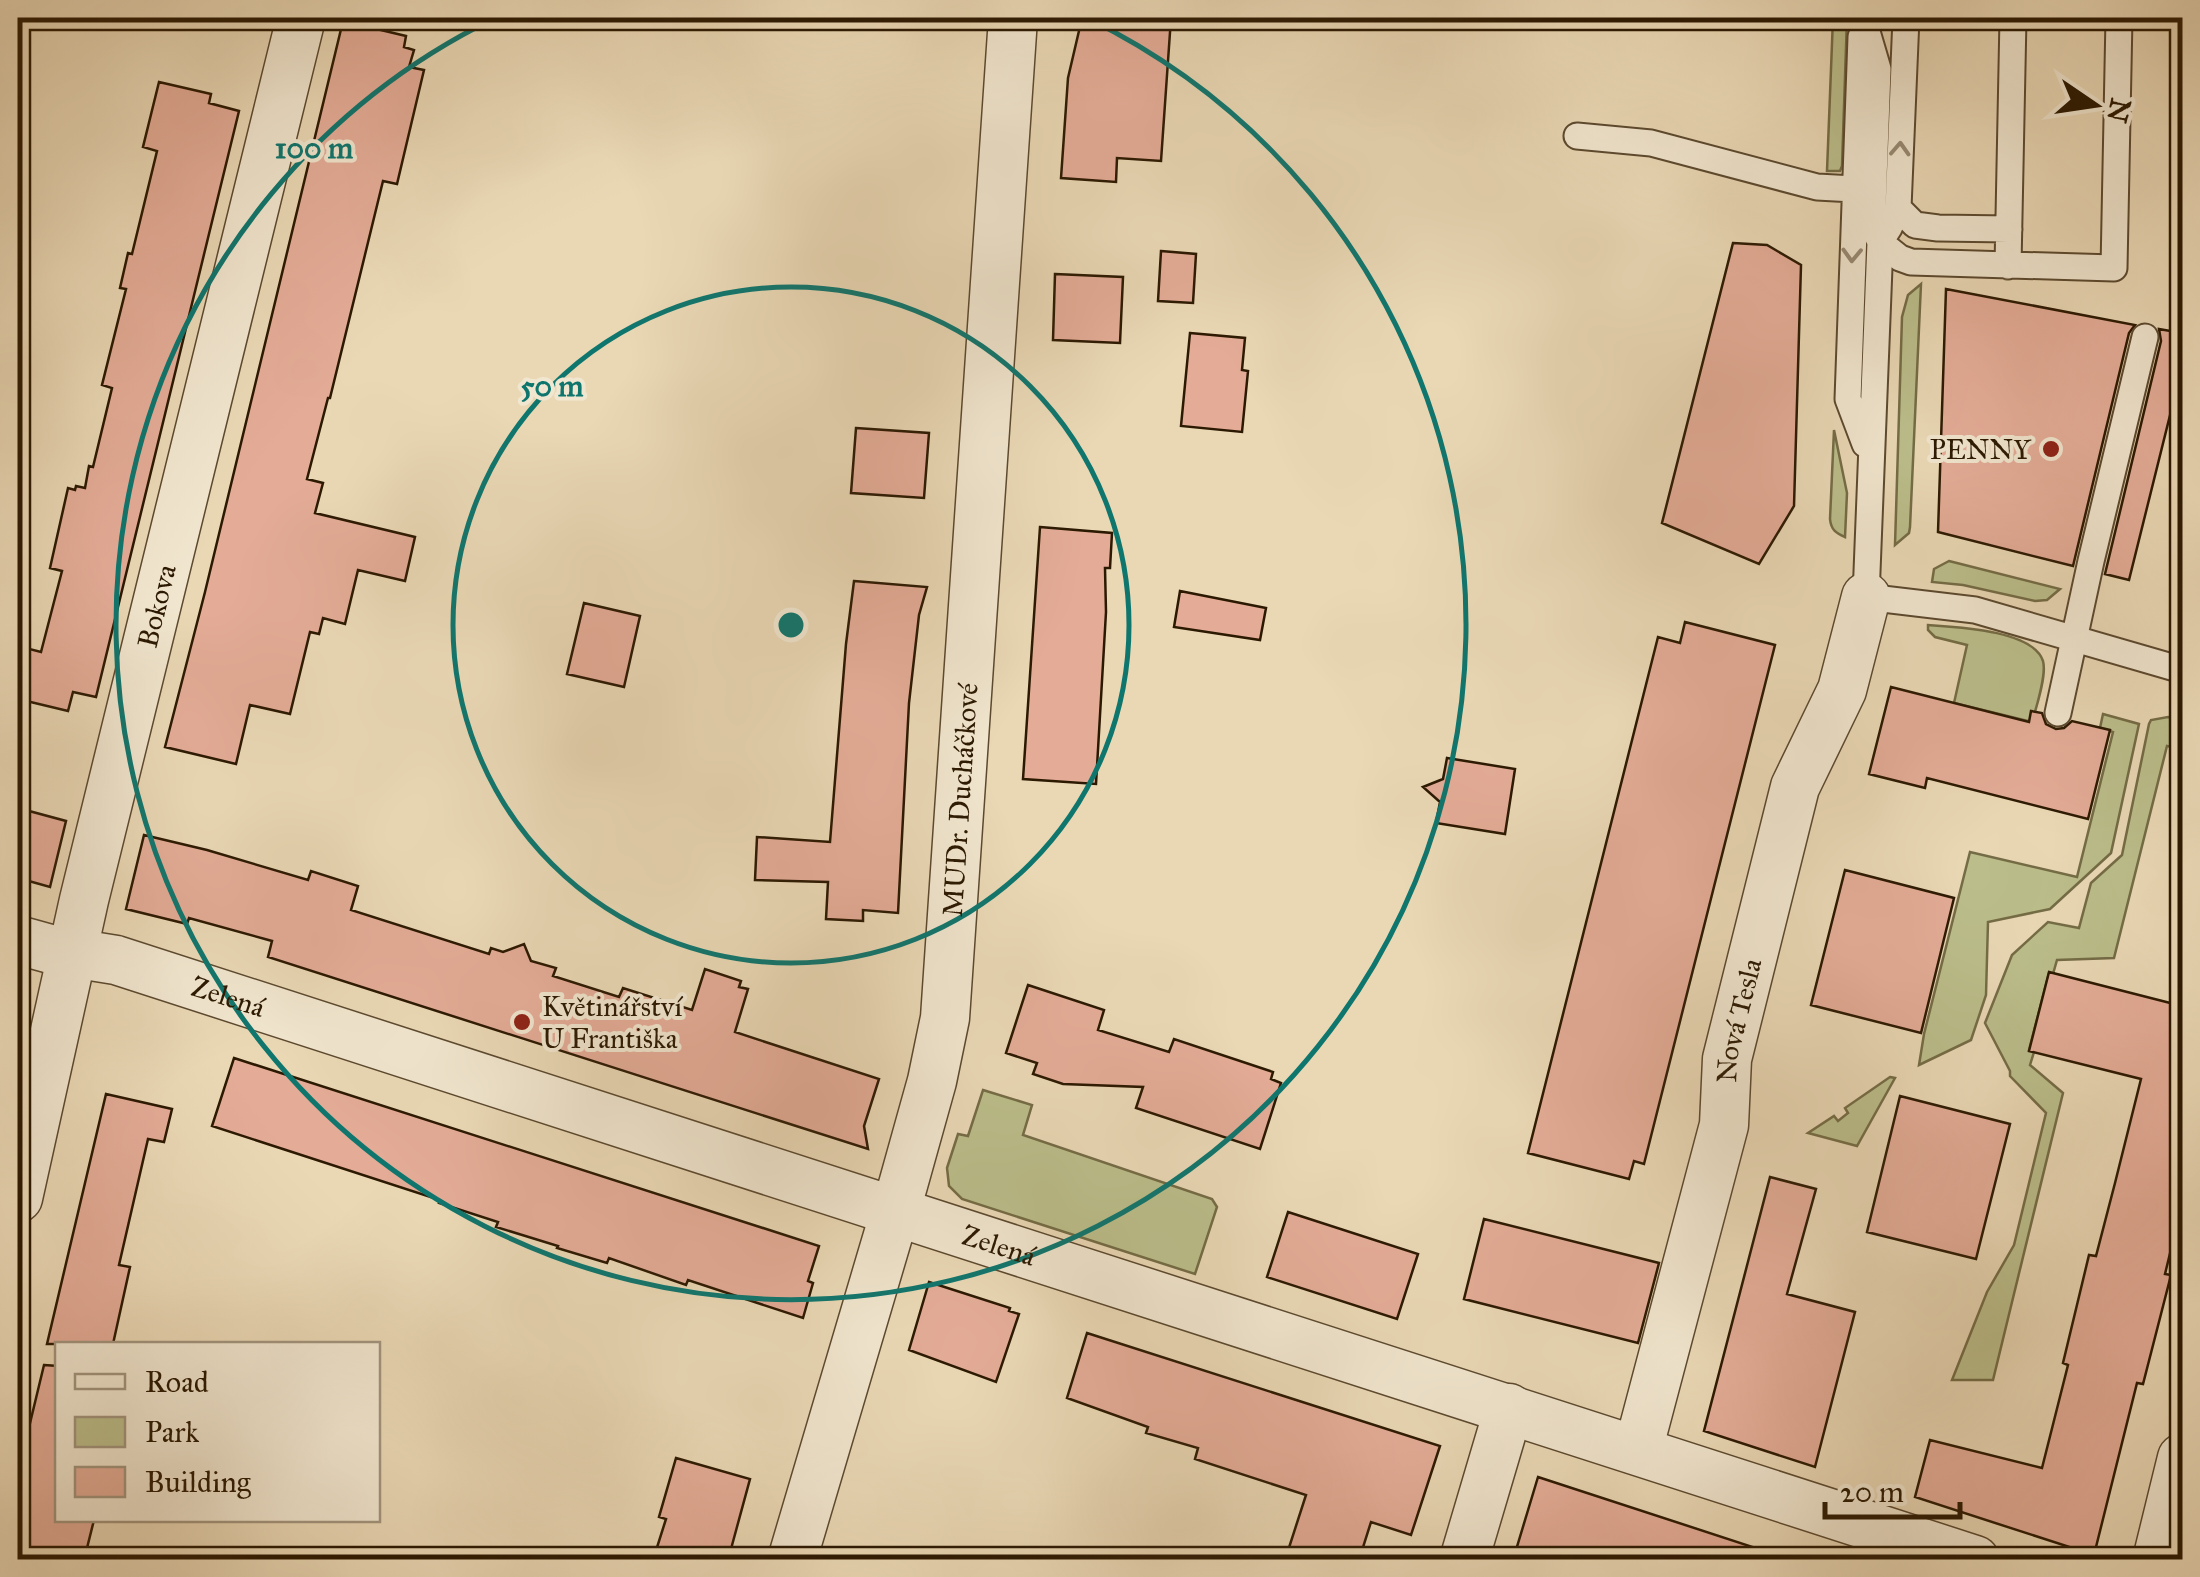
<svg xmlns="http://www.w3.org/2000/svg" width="2200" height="1577" viewBox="0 0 2200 1577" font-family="'IM FELL Great Primer',serif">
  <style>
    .green { fill: #bbbe8b; stroke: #746c46; stroke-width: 2.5 }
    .building { fill: #e4ac97; stroke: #2c1902; stroke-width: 2.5 }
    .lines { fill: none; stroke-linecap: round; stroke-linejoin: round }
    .service-casing { stroke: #5c492f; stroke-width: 29 }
    .minor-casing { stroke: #5c492f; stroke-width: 51 }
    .service { stroke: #f1e6cf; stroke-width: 25 }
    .minor { stroke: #f1e6cf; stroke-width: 48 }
    .oneway { stroke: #988a73 }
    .ring { fill: none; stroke: #0f766e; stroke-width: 5 }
    .poi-dot { fill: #8f2418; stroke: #f1e6cf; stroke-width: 4 }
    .labels { text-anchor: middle; stroke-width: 8; stroke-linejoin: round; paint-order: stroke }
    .poi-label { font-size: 28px; fill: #2c1902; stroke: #f1e6cf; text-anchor: end }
    .street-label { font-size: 28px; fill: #2c1902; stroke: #f1e6cf }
    .centre { fill: #0f766e; stroke: #f1e6cf; stroke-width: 5 }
    .ring-label { font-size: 30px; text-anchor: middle; font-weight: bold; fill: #0f766e; stroke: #f1e6cf; stroke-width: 8; stroke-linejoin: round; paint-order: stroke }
  </style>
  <rect width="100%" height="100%" fill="#ead8b5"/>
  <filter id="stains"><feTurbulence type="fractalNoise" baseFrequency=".002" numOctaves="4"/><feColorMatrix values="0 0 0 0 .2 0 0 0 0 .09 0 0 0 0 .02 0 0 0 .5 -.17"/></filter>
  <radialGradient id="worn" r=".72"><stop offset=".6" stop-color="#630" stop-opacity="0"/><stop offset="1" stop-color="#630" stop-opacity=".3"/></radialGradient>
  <path class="green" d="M1833,18h14l-5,148 -2,5h-13z
    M1921,284l-11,243 -1,6 -14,12 7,-228 6,-22z
    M1834,430l13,63 -2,44c-9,-4 -14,-7 -15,-18z
    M1949,561l111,28 -13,11 -12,1 -72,-16 -31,-3 2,-13z
    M1928,625c28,2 105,5 115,36 4,14 -7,47 -11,61l-78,-19 13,-58 -32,-8 -7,-7z
    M2103,714l36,10 -28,129 -61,56 -62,13 -2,73 -15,45 -52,25 5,-31 46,-182 107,25 36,-145 -13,-4z
    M2168,717l14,4v28l-15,-3 -53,212 -57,2 -4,14 -4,-1 -20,77 5,2 -4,13 33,28 -70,287h-41l35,-88 27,-47 32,-132 -36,-37v-5l-25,-48 27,-68 36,-33 31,6 12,-45 31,-28 27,-131 2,-4z
    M1890,1077l5,1 -38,68 -49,-13 26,-17 4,5 10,-8 -3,-5z
    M983,1090l49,15 -9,30 189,64 5,8 -22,67 -233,-75 -13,-13 -2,-18 11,-34 10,2z"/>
  <path class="building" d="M1082,18h89l-10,143 -44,-3 -1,24 -55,-4 7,-100z
    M343,21l63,15 -2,11 10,3 -5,17 15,3 -27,114 -14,-3 -53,217h-2l-21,81 16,4 -8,30 100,24 -10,44 -47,-11 -13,54 -22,-6 -4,16 -9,-2 -20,82 -40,-9 -14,59 -71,-17 40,-155z
    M159,82l52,12 -2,9 30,8 -143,586 -23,-5 -5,19 -50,-12v-53l23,6 21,-81 -12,-3 18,-80 7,2 1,-4 9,2 4,-22 4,1 19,-79 -10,-3 24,-96 -6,-1 8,-35 4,1 25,-103 -14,-4z
    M1733,243l34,2 34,20 -7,241 -35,58 -97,-41z
    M1161,251l35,3 -3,49 -35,-2z
    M1055,274l68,3 -3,66 -67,-3z
    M1946,289l189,36 -6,8 -56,233 -135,-34z
    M2159,329l23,4v34l-53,213 -24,-6 56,-233z
    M1190,333l55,5 -3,32 6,1 -6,61 -61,-6z
    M856,428l73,5 -5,65 -73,-5z
    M1040,527l72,6 -2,35h-5l1,44 -10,172 -73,-5z
    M854,581l73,6 -8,28 -10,88 -11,210 -35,-3v11l-37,-2 2,-37 -73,-2 2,-43 73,5 16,-198z
    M1180,591l86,17 -6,32 -86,-13z
    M584,603l56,13 -16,71 -57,-13z
    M1685,622l90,23 -131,519 -10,-3 -5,18 -101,-26 130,-516 22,6z
    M1891,687l138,35 2,-11 11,2 4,11 10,5 8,-1 8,-7 38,9 -22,89 -161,-41 -2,10 -56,-14z
    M1447,758l68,11 -10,65 -69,-11 4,-21 -17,-15 20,-8z
    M18,808l48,13 -16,66 -32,-9z
    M144,835l63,15 101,30 3,-9 47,15 -7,24 138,44 2,-6 12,4 21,-8 7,17 25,7 -3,8 66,21 4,-9 69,22 13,-41 36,12 -2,6 9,2 -13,43 144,47 -15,47 4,23 -600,-192 4,-16 -83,-23 -2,6 -61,-15z
    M1845,870l109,28 -33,135 -110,-28z
    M2049,972l133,34v198l-17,70 6,1 -28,109 -6,-1 -43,172 -179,-58 15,-57 112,28 26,-103 -5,-2 26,-108 7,1 19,-73 26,-104 -112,-28z
    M1028,985l76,25 -6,20 71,22 5,-13 99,33 -2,7 10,4 -21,66 -124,-41 7,-21 -80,-3 -30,-10 4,-11 -31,-10z
    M234,1058l585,188 -11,35 5,2 -10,35 -115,-38 -2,5 -77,-27 -2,5 -50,-15 1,-2 -62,-19 2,-5 -59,-19 1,-3 -228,-74z
    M106,1094l66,15 -8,33 -16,-3 -29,126 11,2 -17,77h-66z
    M1900,1096l110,28 -34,135 -109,-27z
    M1770,1177l46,12 -29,105 68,18 -40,155 -111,-36z
    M1288,1212l130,42 -21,65 -130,-42z
    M1484,1219l175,44 -21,80 -174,-44z
    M929,1282l81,26 -1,3 10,3 -23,68 -87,-32z
    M1087,1333l353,113 -29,89 -40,-13 -12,38h-74l21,-65 -111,-36 3,-11 -52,-15 2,-6 -81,-29z
    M44,1365l14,1v154h36l-10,40h-40l-26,-7v-80z
    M676,1458l74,21 -22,81h-75l13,-41 -7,-2z
    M1538,1477l233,76 -1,7h-257z"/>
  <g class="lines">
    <g class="service-casing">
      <path id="service" d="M1863,18l15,51 -5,138v19l7,16 -14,355 109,13 207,60
        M1861,37l-13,362 17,45
        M1577,136l74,7 166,44 37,2
        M1898,208l17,17 23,3 71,1
        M1880,242l20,16 11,4 203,6 5,-250
        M1880,242l9,-14 9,-20 8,-190
        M2008,266l5,-248
        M2058,713l33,-152 54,-224"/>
    </g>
    <g class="minor-casing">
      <g id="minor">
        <path id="s1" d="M18,940l36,10 62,10 1859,600"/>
        <path id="s2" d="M18,1198l66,-298 217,-882"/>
        <path id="s3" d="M1638,1450l86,-325 3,-66 68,-272 47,-97 24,-93"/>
        <path id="s4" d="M792,1560l111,-375 29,-104 13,-63 68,-1000"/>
        <path d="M1464,1560l45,-152"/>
        <path d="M2157,1560l25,-102"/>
      </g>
    </g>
    <use href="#service" class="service"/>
    <use href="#minor" class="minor"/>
  </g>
  <defs><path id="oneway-chevron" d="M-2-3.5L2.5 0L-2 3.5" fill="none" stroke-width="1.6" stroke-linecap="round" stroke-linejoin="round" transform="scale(2.5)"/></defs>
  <g class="oneway">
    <use href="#oneway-chevron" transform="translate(1900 149) rotate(-87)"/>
    <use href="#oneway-chevron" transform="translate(1852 255) rotate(92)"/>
  </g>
  <g class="ring">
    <circle cx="791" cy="625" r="338"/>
    <path d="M1087 18A675 675 0 1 1 495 18"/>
  </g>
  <g class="poi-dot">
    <circle cx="2051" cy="449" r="10"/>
    <circle cx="522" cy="1022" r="10"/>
  </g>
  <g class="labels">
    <g class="poi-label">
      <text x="2031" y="459">PENNY</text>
      <text x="542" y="1016" text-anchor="start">Květinářství<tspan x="542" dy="32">U Františka</tspan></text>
    </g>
    <g class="street-label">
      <text dy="10" stroke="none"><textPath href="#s2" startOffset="608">Bokova</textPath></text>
      <text dy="10" stroke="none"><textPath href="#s4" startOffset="782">MUDr. Ducháčkové</textPath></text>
      <text dy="10" stroke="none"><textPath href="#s1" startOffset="218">Zelená</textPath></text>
      <text dy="10" stroke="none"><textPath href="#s3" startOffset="442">Nová Tesla</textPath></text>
      <text dy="10" stroke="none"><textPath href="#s1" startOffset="1028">Zelená</textPath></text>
    </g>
  </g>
  <circle cx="791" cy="625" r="15" class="centre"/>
  <g class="ring-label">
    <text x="314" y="158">100 m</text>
    <text x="552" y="396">50 m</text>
  </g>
  <rect width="2200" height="1577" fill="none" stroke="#ead8b5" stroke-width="60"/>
  <rect x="20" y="20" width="2160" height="1537" fill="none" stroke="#2c1902" stroke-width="5"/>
  <rect x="30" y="30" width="2140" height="1517" fill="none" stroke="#2c1902" stroke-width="2.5"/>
  <rect x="55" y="1342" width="325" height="180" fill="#f1e6cf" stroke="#a2947d" stroke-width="2.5"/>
  <rect x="75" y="1374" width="50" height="15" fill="#f1e6cf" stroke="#a2947d" stroke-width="2.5"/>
  <text x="145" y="1392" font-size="30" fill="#2c1902">Road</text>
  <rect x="75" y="1417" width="50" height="30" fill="#bbbe8b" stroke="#a2947d" stroke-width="2.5"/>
  <text x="145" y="1442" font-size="30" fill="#2c1902">Park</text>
  <rect x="75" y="1467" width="50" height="30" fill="#e4ac97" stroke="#a2947d" stroke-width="2.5"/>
  <text x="145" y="1492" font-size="30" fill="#2c1902">Building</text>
  <g transform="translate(2095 105) rotate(103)" stroke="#f1e6cf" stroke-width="8" paint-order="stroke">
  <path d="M0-8L18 38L0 25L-18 38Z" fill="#2c1902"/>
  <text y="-15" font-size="28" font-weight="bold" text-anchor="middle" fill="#2c1902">N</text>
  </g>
  <path d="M1825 1502v15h135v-15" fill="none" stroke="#2c1902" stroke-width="5"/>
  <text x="1840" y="1502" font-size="30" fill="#2c1902" stroke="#f1e6cf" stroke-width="8" paint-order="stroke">20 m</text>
  <rect width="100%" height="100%" filter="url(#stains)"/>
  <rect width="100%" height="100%" fill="url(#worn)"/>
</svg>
